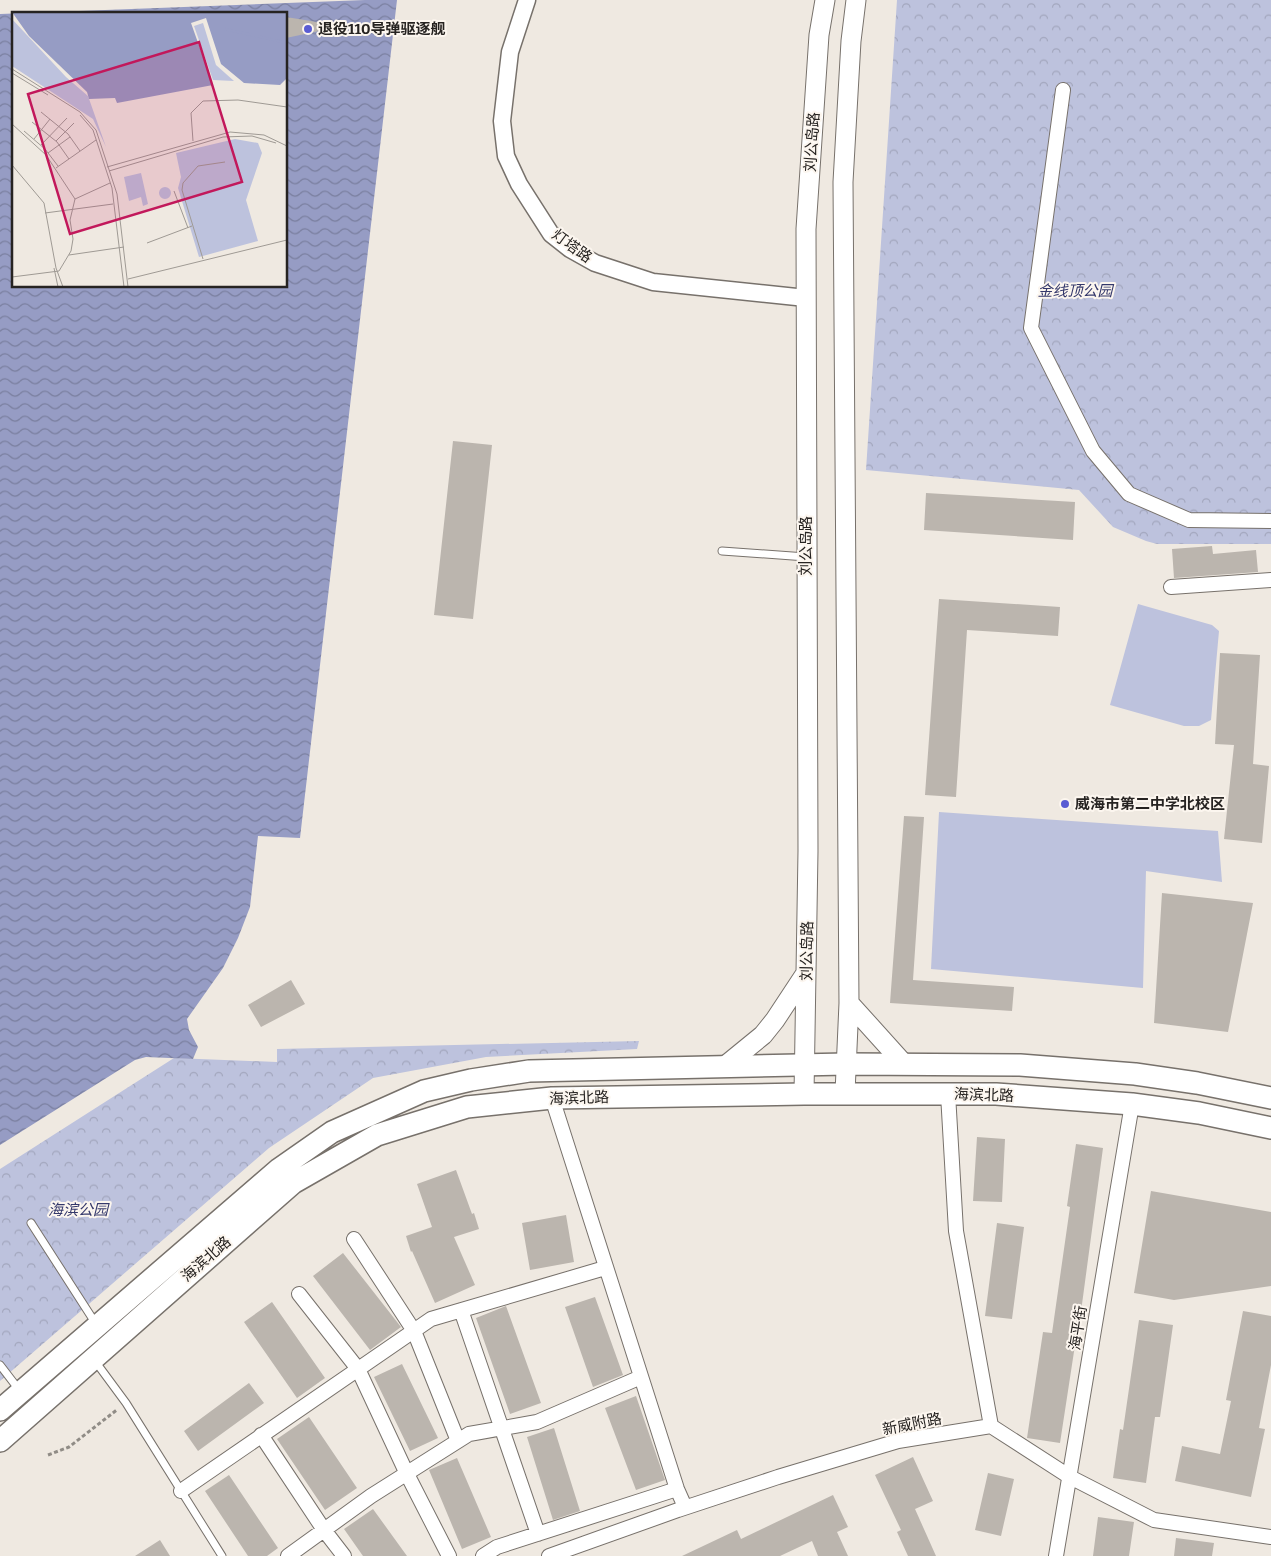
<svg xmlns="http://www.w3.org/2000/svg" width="1271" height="1556" viewBox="0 0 1271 1556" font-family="Bitter,'Noto Sans SC',serif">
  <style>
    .park { fill: url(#park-crowns) }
    .pitch { fill: #bdc2dd }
    .water { fill: url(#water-waves); fill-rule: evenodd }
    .building { fill: #bbb5ae }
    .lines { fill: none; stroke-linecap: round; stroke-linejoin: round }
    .service-casing { stroke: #77716b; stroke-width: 9 }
    .minor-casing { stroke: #77716b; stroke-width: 16 }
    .tertiary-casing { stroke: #77716b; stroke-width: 19 }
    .secondary-casing { stroke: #77716b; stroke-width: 21 }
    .primary-casing { stroke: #77716b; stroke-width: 24 }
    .path { stroke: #908c86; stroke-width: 3; stroke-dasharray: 4 2.5; stroke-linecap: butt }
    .service { stroke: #fff; stroke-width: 7 }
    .minor { stroke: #fff; stroke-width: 14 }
    .tertiary { stroke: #fff; stroke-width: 16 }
    .secondary { stroke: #fff; stroke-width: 19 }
    .primary { stroke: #fff; stroke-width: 21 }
    .poi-dot { fill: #5a5cd3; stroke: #fcf6ef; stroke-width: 2 }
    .labels { text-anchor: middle; stroke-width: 4; stroke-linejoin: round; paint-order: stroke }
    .poi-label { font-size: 15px; font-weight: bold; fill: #262321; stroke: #fcf6ef; text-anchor: start }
    .street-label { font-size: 15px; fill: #262321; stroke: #fcf6ef }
    .park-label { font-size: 15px; font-style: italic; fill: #34386b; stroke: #fcf6ef }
    .inset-river { fill: none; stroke: #969cc4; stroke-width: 2.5 }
    .inset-road { fill: none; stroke: #9f9a94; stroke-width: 1 }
    .view { fill: #c2185b; fill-opacity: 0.15; stroke: #c2185b; stroke-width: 2.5 }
    .inset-edge { fill: none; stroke: #262321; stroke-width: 2.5 }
  </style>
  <defs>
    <pattern id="park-crowns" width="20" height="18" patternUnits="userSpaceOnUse" patternTransform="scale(1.25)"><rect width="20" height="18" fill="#bdc2dd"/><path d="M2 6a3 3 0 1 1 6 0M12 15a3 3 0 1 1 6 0" fill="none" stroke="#a2a6bd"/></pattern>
    <pattern id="water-waves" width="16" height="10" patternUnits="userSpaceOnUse" patternTransform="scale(1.25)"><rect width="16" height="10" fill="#969cc4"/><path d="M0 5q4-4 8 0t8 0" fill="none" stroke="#7a7f9f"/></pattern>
  </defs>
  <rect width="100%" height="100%" fill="#efe9e1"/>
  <path class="park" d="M897,0h374v544h-114l-11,-3 -33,-14 -34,-37 -213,-20z
    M639,1041l-2,8 -151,8 -113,21 -104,70 -269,233v-212l174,-111 103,4v-13z"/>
  <path class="pitch" d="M1138,604l74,21 7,6 -8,89 -12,6h-15l-74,-21z
    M939,812l279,19 4,51 -76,-11 -3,117 -212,-19z"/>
  <path class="water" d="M365,0h32l-97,838 -42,-2 -8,71 -12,31 -15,30 -36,51 2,11 9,17 -5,12 -47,-2 -11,3 -135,85v-1131zM14,14h272v272h-272z"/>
  <path class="building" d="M286,17l25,4 27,6 -52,11z
    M453,441l39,4 -19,174 -39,-4z
    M926,493l149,9 -2,38 -149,-10z
    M1212,546l1,8 43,-4 2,22 -84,6 -2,-29z
    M939,599l121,8 -2,29 -91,-6 -11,167 -31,-2z
    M1220,653l40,2 -7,109 16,2 -7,77 -38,-4 10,-94 -19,-1z
    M904,816l20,1 -11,163 101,7 -2,24 -122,-8z
    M1162,893l91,10 -25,129 -74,-9z
    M291,980l14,24 -44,23 -13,-22z
    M977,1137l28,2 -3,63 -29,-1z
    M1076,1144l27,4 -23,171h-1l-19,124 -33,-5 16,-106 9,1 18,-126 -3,-1z
    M456,1170l16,44 2,-1 5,16 -25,8 21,48 -40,18 -23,-52 -1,1 -5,-16 26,-9 -15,-43z
    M1151,1191l120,21v74l-97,14 -40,-7z
    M566,1215l8,47 -44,8 -8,-47z
    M997,1223l27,4 -12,92 -27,-3z
    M343,1253l58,74 -31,23 -57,-74z
    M595,1297l28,78 -30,12 -28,-80z
    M272,1302l53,76 -28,20 -53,-76z
    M506,1306l35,97 -31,11 -34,-96z
    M1243,1311l28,5v49l-12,63 6,1 -14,68 -76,-16 7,-35 38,8 11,-53 -5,-1z
    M1139,1320l34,5 -13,92h-5l-9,66 -33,-5 7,-49 3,1z
    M402,1364l36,74 -28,13 -36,-74z
    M249,1383l15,20 -66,48 -14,-20z
    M636,1396l29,84 -29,10 -31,-82z
    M309,1417l48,71 -32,22 -48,-71z
    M554,1428l26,83 -27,9 -26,-83z
    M913,1457l20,44 -18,8 21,47h-28l-11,-24 4,-2 -26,-55z
    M457,1458l34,79 -29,12 -33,-79z
    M988,1473l26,6 -13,57 -26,-6z
    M229,1475l49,73 -11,8h-19l-43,-65z
    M833,1495l15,32 -11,5 11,24h-30l-6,-15 -32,15h-98l55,-26 4,9z
    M373,1509l34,47h-44l-19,-27z
    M1098,1517l36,5 -5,34h-36z
    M1176,1538l38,5 -2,13h-38z
    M160,1540l10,16h-35z"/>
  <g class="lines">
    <g class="service-casing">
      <path id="service" d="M722,551l84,6
        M31,1223l65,101
        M95,1361l31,42 96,153
        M0,1365l20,26"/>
    </g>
    <g class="minor-casing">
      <path id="minor" d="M1063,90l-32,238 62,123 36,43 60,26 82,1
        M1171,587l100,-7
        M948,1094l8,137 35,195
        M552,1098l125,391 8,18
        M354,1239l60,92 44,110
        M299,1294l59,75 49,105 42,82
        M461,1310l77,224
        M261,1435l63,95 20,26
        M181,1491l250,-172 174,-51
        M288,1556l83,-60 98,-62 68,-12 104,-45
        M483,1556l14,-9 180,-58
        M549,1556l129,-46 100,-33 120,-36 93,-15 79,51 84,43 117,17
        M1056,1556l76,-452"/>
    </g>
    <g class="tertiary-casing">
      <path id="tertiary" d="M527,0l-17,52 -8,69 4,35 13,28 32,50 19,15 25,14 58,19 153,16"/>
    </g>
    <g class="secondary-casing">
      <path id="secondary" d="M849,1003l55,61
        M725,1066l38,-31 12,-15 31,-47
        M845,1093l4,-90 -6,-821 8,-141 5,-41
        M804,1094l4,-243 -2,-622 13,-194 6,-35"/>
    </g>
    <g class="primary-casing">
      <path id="primary" d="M0,1410l279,-241 53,-37 92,-41 47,-11 58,-9 317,-7 174,1 115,9 62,9 74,15
        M0,1441l293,-258 84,-48 90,-28 85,-9 252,-4h192l136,10 67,9 72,15"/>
    </g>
    <path class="path" d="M48,1455l21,-8 49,-38"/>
    <use href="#service" class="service"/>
    <use href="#minor" class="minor"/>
    <use href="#tertiary" class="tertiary"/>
    <use href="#secondary" class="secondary"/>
    <use href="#primary" class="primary"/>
  </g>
  <g class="poi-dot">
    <circle cx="308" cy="29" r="5"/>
    <circle cx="1065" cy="804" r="5"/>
  </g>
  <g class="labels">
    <g class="poi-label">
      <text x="318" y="34">退役110导弹驱逐舰</text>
      <text x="1075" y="809">威海市第二中学北校区</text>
    </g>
    <g class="street-label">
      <text transform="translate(812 142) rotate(-86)" y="5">刘公岛路</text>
      <text transform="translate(572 246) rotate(36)" y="5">灯塔路</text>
      <text transform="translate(806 546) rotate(-90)" y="5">刘公岛路</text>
      <text transform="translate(807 951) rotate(-89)" y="5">刘公岛路</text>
      <text transform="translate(984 1095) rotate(2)" y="5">海滨北路</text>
      <text transform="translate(579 1098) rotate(-2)" y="5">海滨北路</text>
      <text transform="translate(206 1259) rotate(-41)" y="5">海滨北路</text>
      <text transform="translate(1078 1328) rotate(-81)" y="5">海平街</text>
      <text transform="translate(912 1424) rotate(-11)" y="5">新威附路</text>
    </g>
    <g class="park-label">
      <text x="1075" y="296">金线顶公园</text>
      <text x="78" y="1215">海滨公园</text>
    </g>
  </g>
  <g transform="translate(12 12)">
    <rect width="275" height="275" fill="#efe9e1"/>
    <path d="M0,7l54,58 22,19 18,51 -13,-28 -81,-53zM191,11l13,42 18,16 -21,-1 -19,-54zM223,127l23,4 4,10 -16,47 12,41 -59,16 -21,-69 3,-11 -5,-24z" fill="#bdc2dd"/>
    <path d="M129,161l7,31 -5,2 -2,-9 -12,4 -5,-24zM147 181a6 6 0 1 1 12 0a6 6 0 1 1-12 0Z" fill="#bdc2dd"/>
    <path d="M0,0h275v66l-7,7 -36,-2 -23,-19 -15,-46 -15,5 22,62 -96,18 -2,-5 -26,1 -2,-7 -58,-56z" fill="#969cc4"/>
    <path class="inset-river" d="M213,17l62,14"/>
    <path class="inset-road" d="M0,57l68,43 16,18 21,64 11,93M0,61l36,22M29,100l27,22 12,17M68,103l13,15 19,58 12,99M20,110l25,20 12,17M0,112l34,31 29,44 -5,21 3,19 -2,12 -12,20 -47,6M12,119l21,18 13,17M22,127l16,-20M44,129l18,-18M181,129l-2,-28 12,-12 35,-1 49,7M29,133l26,-27M36,141l22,-16M0,153l32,38 12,65 7,19M95,155l123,-35 34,3 23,11M44,156l40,-28M97,159l114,-34 29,-1 24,7M162,179l14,37M63,187l35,-16M33,201l68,-9M135,231l45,-17M57,243l55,-8M191,247l-21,-69 1,-7 15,-17 27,-4M42,256l4,19M116,267l159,-39"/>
    <path class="view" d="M187,30l43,140 -172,52 -42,-140z"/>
    <rect width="275" height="275" class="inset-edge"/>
  </g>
</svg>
